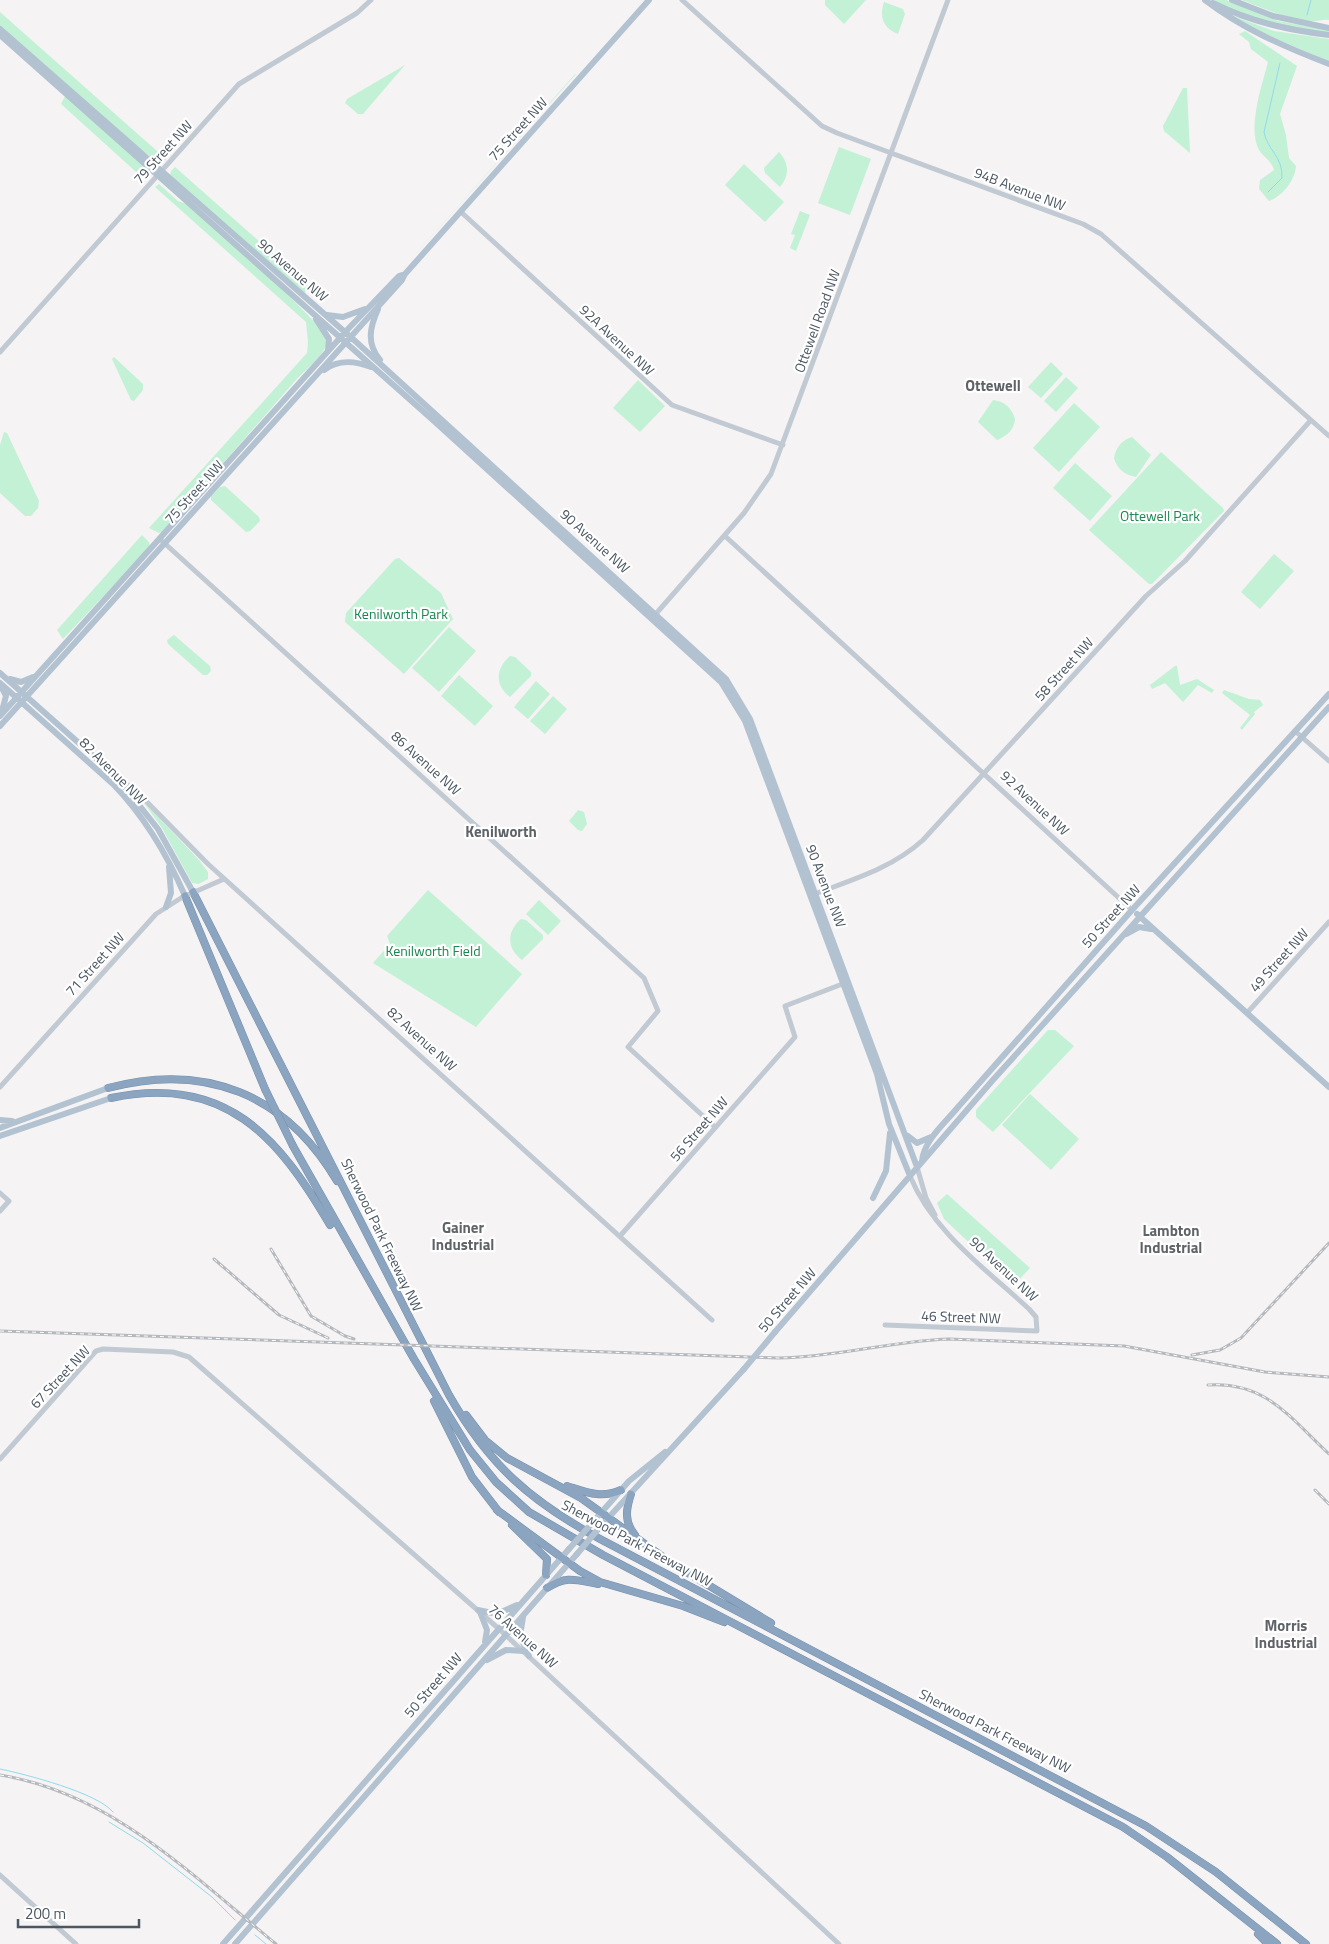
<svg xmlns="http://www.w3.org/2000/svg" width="1329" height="1944" viewBox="0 0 1329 1944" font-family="'Titillium Web',sans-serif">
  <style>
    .green { fill: #c3f1d5 }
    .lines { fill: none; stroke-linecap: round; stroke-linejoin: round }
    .stream { stroke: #90daee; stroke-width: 1 }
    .highway-casing { stroke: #7690ad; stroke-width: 8 }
    .minor { stroke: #c1cad2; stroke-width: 5 }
    .major { stroke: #b3c2d1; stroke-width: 6 }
    .highway { stroke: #8ba5c1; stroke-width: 7 }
    .rail-casing { stroke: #b5b8bd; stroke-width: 3 }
    .rail { stroke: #fff; stroke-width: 1; stroke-dasharray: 4; stroke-linecap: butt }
    .highway-bridge-casing { stroke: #7690ad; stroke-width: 8; stroke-linecap: butt }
    .major-bridge { stroke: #b3c2d1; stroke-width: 6 }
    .highway-bridge { stroke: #8ba5c1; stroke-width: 7 }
    .labels { text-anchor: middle; stroke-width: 4.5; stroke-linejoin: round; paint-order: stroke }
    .street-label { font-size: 14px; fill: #4a5661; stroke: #fff }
    .park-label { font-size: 14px; fill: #17864f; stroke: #fff }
    .neighbourhood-label { font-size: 15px; font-weight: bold; fill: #5f6368; stroke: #fff }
  </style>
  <rect width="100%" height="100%" fill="#f5f3f3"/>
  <path class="green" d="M825,0h41l-22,24 -19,-19z
    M1214,0h12l52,21 51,9v3c-39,-4 -81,-14 -115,-33z
    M1242,0h87v20c-6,-1 -10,1 -15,1 -24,0 -51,-13 -72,-21z
    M884,2l19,7 2,5 -7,20c-15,-6 -19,-17 -14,-32z
    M0,12l166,147v1l-7,3 -30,-23 -127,-112 -2,-2z
    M1228,14l46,17 55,8v22l-70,-29z
    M1245,31l52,35 -17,48 6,21 3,23 7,8c-1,14 -13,30 -27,35l-10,-12 1,-9 14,-10c-3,-11 -12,-13 -16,-22 -10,-23 4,-63 10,-86l-17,-13 -2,-7 -10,-8z
    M405,65l-42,49h-5l-13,-11 2,-4z
    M576,74l-179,201 178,-201z
    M1183,88h4l3,65 -26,-22 -1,-5z
    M65,96l86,75 -6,9 -84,-76z
    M839,147l32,12 -21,56 -32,-12z
    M779,152c10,11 11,23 1,35l-15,-14 -1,-5z
    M744,164l40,38 -19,20 -40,-37z
    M175,167l136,120 -7,6 -134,-117 1,-5z
    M159,184l19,17 9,3c20,18 138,119 140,136 1,13 -23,31 -32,41l-132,151 -4,1 -10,-5 158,-175 1,-11 -2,-20 -151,-135z
    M800,211l10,4 -14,36 -6,-3 5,-13 -4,-1z
    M114,357l29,27v6l-9,11 -3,-1 -19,-41z
    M1051,362l12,12 -22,24 -13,-11z
    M1066,377l12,11 -22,24 -12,-11z
    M638,380l27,26 -25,26 -27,-24z
    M993,400c11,1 19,8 22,19 -1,11 -8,17 -18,21l-19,-18z
    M1074,403l26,24 -41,45 -26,-24z
    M4,432l3,1 32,68 -1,7 -7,8h-6l-25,-23v-48z
    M1132,437l19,18 -15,22c-11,-2 -19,-8 -22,-19 2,-11 8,-18 18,-21z
    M1161,452l62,56 1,3 -72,73h-3l-60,-54z
    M1075,463l37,33 -22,25 -37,-33z
    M225,486l34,31 1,4 -10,10 -4,1 -35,-32v-4l9,-9z
    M142,535l7,7 1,5 -87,92 -6,-9z
    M1274,554l20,17 -34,38 -19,-17z
    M399,558l42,35 12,26 -49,55 -59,-52 1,-9 49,-54z
    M449,627l27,24 -37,41 -27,-24z
    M174,635l36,31 1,5 -4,4h-4l-35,-31 -1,-4z
    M510,656l5,1 16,15v4l-21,21c-16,-12 -14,-29 0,-41z
    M1175,666h2l3,19 17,-6 17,11 -2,3 -14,-8 -15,17 -18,-19 -13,6 -2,-4z
    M459,675l34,31 -18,20 -34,-30z
    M536,681l14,13 -22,25 -14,-12z
    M1224,690l25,9 11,1 3,5 -9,7 1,2 -13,16 -2,-2 10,-13 -28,-22z
    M553,696l14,13 -22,25 -15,-13z
    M142,800l57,60 9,12v7l-9,5 -7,-1 -30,-55z
    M578,810l6,2 3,12 -5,7 -4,-1 -9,-9z
    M428,890l94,84 -46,53 -103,-64 17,-19 -3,-8z
    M539,900l22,21 -13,14 -22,-21z
    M521,919l5,1 17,15v4l-21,21c-16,-12 -15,-29 -1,-41z
    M1048,1030h7l19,16 -81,86 -17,-15v-7z
    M1030,1094l49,45 -28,31 -49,-45z
    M947,1194l83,74 -16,17 -70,-66 -7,-16z"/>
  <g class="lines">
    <path class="stream" d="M1307,15l4,-15
      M1268,192l14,-14c1,-22 -15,-28 -18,-46l16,-69
      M0,1769c25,5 98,24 113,43
      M109,1822l34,21 69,54 23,23
      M255,1935l11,9"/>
    <g class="highway-casing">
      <path id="highway" d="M193,892l256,503c40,70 81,106 151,144l546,287 70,46 90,72
        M185,896l80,193
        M108,1088c97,-26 178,6 229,93
        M111,1098c114,-24 167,38 219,127
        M293,1146l121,213 56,91 26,32 33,30 74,43 520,272 44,30 110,87
        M434,1401l38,76 27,35
        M466,1415l19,25 22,18 74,40 89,64 101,61
        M567,1486c19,6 34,13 54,4
        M631,1494c-5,15 -7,28 4,41
        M497,1510l83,61 20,11 83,24 41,16
        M512,1525l35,34 -1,16
        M547,1588c20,-13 29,-8 51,-4
        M1258,1934l10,10"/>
    </g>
    <path class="minor" d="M682,0l140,126 15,7 246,91 18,10 228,202
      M461,212l211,193 111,40
      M0,352l239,-268 118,-71 14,-13
      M725,536l407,374
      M162,541l482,437 14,33 -30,36 87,80
      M654,616l90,-103 27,-39 177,-474
      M1295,731l34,30
      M123,781l20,17 65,66 504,456
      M812,895c39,-15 79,-26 111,-55l223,-244 39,-35 126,-141
      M1247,1013l82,-91
      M0,1087l156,-173 25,-16 43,-19
      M917,1167l9,31 9,17
      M0,1193l9,8 -9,10
      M620,1236l175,-199 -10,-31 60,-23
      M885,1325l152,6 -1,-14 -7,-8c-43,-40 -96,-77 -119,-133
      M0,1459l96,-108 7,-2 70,3 16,5 310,272 340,315
      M0,1875l76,69"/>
    <path class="major" d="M1205,0c38,29 80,47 124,64
      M1232,0l41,16 56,12
      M1213,3c38,19 75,27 116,32
      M0,29l354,311 372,339 24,40 167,448
      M0,35l434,386 287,261 24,39 132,353 12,50 21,52
      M378,309c-8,18 -12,34 2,51
      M327,315l16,2 22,-8
      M316,319l13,20 -1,11
      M324,370c15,-11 31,-9 47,-3
      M0,673l116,103 42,53 35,63
      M10,679l11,3 12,-5
      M0,683l113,101c32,33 54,70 72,112
      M1,686l5,10 -4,15
      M0,716l348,-387 51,-53 6,-2
      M0,726l402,-446 3,-6 244,-274
      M166,907l5,-14 -2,-26
      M1137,914l192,173
      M1126,934l13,-7 12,2
      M0,1120l12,1
      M0,1128l108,-40
      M0,1136l111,-38
      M908,1136l9,7 14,-6
      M922,1161c2,-21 24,-39 37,-55l173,-196 197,-216
      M873,1198l13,-27 4,-38
      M775,1332l217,-251 337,-374
      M593,1522l36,-41 36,-29
      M600,1527l144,-158
      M478,1610l19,4 20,-9
      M480,1612l7,18 -2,12
      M523,1617l-3,19 9,20
      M487,1660l19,-10 17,1
      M223,1944l346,-395
      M235,1944l342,-390"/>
    <use href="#highway" class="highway"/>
    <g class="rail-casing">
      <path id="rail" d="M271,1249l40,67 34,20 9,3
        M214,1259l65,56 49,23
        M0,1331l779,27c57,-1 113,-17 170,-19l175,7 141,26 64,5
        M1192,1355l28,-5 21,-12 88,-95
        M1208,1385c58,-4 82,33 121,69
        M1315,1490l14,14
        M0,1775c111,18 192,100 276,169"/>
    </g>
    <use href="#rail" class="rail"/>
    <g class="highway-bridge-casing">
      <path id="highway-bridge" d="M265,1089l28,57"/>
    </g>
    <path class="major-bridge" d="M744,1369l31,-37
      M569,1549l24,-27
      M577,1554l23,-27"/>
    <use href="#highway-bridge" class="highway-bridge"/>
  </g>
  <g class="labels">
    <g class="street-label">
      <text transform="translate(518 129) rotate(-48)" y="5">75 Street NW</text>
      <text transform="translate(163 152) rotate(-48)" y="5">79 Street NW</text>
      <text transform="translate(1020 189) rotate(21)" y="5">94B Avenue NW</text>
      <text transform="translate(293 270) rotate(41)" y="5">90 Avenue NW</text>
      <text transform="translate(817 321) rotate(-70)" y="5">Ottewell Road NW</text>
      <text transform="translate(617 340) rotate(43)" y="5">92A Avenue NW</text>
      <text transform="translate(194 492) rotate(-48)" y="5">75 Street NW</text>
      <text transform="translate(595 541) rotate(42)" y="5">90 Avenue NW</text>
      <text transform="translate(1064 669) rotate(-48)" y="5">58 Street NW</text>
      <text transform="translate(426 763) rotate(42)" y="5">86 Avenue NW</text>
      <text transform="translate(113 771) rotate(45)" y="5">82 Avenue NW</text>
      <text transform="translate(1035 803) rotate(43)" y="5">92 Avenue NW</text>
      <text transform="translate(826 886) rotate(69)" y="5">90 Avenue NW</text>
      <text transform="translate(1111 916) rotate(-48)" y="5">50 Street NW</text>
      <text transform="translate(1279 960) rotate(-48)" y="5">49 Street NW</text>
      <text transform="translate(95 964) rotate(-48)" y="5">71 Street NW</text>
      <text transform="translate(422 1039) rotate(42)" y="5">82 Avenue NW</text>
      <text transform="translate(699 1129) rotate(-49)" y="5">56 Street NW</text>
      <text transform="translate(382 1235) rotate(64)" y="5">Sherwood Park Freeway NW</text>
      <text transform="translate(1004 1269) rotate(43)" y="5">90 Avenue NW</text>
      <text transform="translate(787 1300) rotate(-49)" y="5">50 Street NW</text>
      <text transform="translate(961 1317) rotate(2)" y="5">46 Street NW</text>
      <text transform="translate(60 1377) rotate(-47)" y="5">67 Street NW</text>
      <text transform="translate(637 1543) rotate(28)" y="5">Sherwood Park Freeway NW</text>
      <text transform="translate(523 1636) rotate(42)" y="5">76 Avenue NW</text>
      <text transform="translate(433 1685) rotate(-49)" y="5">50 Street NW</text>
      <text transform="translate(995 1731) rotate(27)" y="5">Sherwood Park Freeway NW</text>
    </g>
    <g class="park-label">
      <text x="1160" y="521">Ottewell Park</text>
      <text x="401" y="619">Kenilworth Park</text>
      <text x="433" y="956">Kenilworth Field</text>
    </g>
    <g class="neighbourhood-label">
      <text x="993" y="391">Ottewell</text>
      <text x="501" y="837">Kenilworth</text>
      <text x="463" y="1233">Gainer<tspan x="463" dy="17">Industrial</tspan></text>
      <text x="1171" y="1236">Lambton<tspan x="1171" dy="17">Industrial</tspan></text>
      <text x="1286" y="1631">Morris<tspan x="1286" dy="17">Industrial</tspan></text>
    </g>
  </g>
  <path d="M18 1919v8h121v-8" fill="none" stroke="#4a5661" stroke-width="2.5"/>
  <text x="25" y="1919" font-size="15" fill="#4a5661" stroke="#ffffff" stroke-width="4" paint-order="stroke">200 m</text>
</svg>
